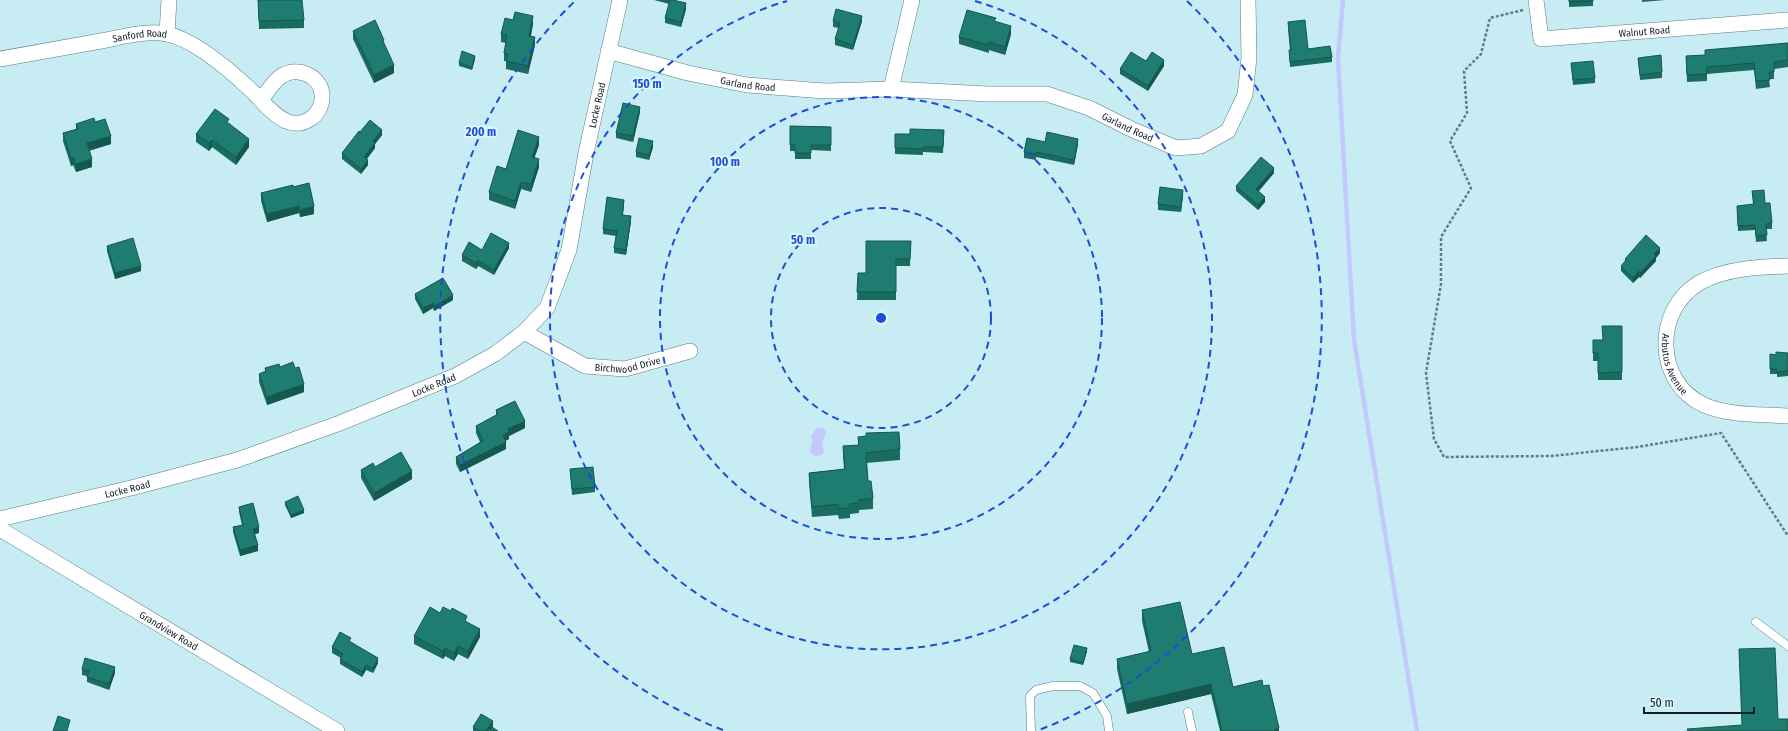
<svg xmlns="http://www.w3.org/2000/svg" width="1788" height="731" viewBox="0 0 1788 731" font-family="'Fira Sans Condensed',sans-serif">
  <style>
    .water { fill: #c3cafb }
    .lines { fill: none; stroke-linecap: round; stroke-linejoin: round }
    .stream { stroke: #c3cafb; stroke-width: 4.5 }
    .lane-casing { stroke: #5a7b82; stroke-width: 9 }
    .street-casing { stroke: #5a7b82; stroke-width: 16 }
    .path { stroke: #647c81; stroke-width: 2.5; stroke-dasharray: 3 2; stroke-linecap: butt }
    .lane { stroke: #fff; stroke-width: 8 }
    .street { stroke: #fff; stroke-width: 15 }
    .wall { fill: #1a6c60 }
    .shaded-wall { fill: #15584e }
    .building { fill: #1e7d70; stroke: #15584e }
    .ring { fill: none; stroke: #1d4ed8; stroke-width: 2; stroke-dasharray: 7 5 }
    .labels { text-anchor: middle; stroke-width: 4; stroke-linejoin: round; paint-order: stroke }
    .street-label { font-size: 10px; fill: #122023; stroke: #dbf8ff }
    .centre { fill: #1d4ed8; stroke: #dbf8ff; stroke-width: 2 }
    .ring-label { font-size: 12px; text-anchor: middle; font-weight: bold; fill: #1d4ed8; stroke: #dbf8ff; stroke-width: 4; stroke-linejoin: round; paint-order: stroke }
  </style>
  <rect width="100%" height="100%" fill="#c8ecf4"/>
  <path class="water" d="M817,428h6l3,4 -4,12 2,9 -3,2 -6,1 -5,-4 2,-11 -1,-5z"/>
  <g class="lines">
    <path class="stream" d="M1343,0l-5,58 16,282 63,391"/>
    <g class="lane-casing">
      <path id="lane" d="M1756,622l32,24
        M1188,712l4,19
        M1031,731l-1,-35 6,-6 17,-4h27l13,7 14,23 2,15"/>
    </g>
    <g class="street-casing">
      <g id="street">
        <path id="s1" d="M1536,0l5,39 247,-19"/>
        <path d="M167,34l2,-34"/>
        <path id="s2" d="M608,51l80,22 59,12 78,6 66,-2 97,5h59l42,14 44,22 43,18 25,-2 27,-15 17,-36 4,-37 -1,-58"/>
        <path id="s3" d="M0,59c34,-6 68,-12 101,-18 21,-4 45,-11 66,-7 29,6 66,39 87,59 9,9 20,23 32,28 18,8 38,-7 36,-27 -2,-19 -26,-29 -42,-17 -7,5 -13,15 -19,23"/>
        <path d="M891,89l21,-89"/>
        <path id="s4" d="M1788,266c-29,1 -63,2 -89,17 -45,27 -45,99 5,122 25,11 57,9 84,11"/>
        <path id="s5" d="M524,332l61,34 40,3 65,-18"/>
        <path id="s6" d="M0,519l131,-31 106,-28 103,-37 115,-47 40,-22 29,-22 23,-24 22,-58 17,-97 34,-153"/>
        <path id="s7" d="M0,529l337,202"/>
      </g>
    </g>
    <path class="path" d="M1523,10l-33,8 -9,36 -17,17 3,42 -17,28 21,47 -30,49v47l-15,89 8,66 10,18 107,-1 86,-9 84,-14 67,103"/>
    <use href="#lane" class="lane"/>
    <use href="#street" class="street"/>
  </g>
  <path class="wall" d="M258,0l46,20v8l-45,1z
    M654,0h19l13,9 -5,18 -16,-4v-5l4,-14z
    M1569,0h24v6l-24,1z
    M1642,0h23l-23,2z
    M833,21h29l-9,29 -18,-5v-6l4,-11 -6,-1z
    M996,22l15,12 -6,21 -16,-5v3l-30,-9v-7z
    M1288,22l20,27 24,8v5l-42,5 -1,-17h1l-2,-22z
    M533,24l-2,12 4,9 -7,29 -22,-5v-8h-2v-8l2,-10 -5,-1v-8z
    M353,31l31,13 10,29 -20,10 -21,-44z
    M1788,43v24l-14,2v10h-5l1,8 -14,2 -2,-19 -47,4v7l-20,1 -1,-26 19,-1v-5z
    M1638,58l24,14v6l-22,2z
    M475,59l-3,11 -13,-4v-3z
    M1146,61l18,5 -16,25 -28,-17v-5z
    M1571,63l24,15v5l-22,2z
    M640,112l-7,30 -17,-4v-5z
    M95,122l16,22 -22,7 3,16 -16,5 -3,-7 -2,1 -8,-25v-8l13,-4v-5z
    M229,124l20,23 -13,18 -24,-18 -3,4 -13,-9v-8z
    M790,126l41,1v24l-20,-1v9h-16v-8h-5z
    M944,130l-1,23 -20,-1v3l-28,-1v-20h15z
    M360,132l22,3 -7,9v4l-8,11 1,6 -7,9 -19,-15v-6z
    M1045,142l33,2 -4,21 -38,-8v3l-12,-2v-6z
    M539,145l-5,13 5,9 -8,25 -10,-3 -6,20 -26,-9v-8l17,-23z
    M653,147l-4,13 -13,-3v-5z
    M1274,173l-15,18 6,11 -7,8 -22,-19v-5z
    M293,187l21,27 -14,3 -1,-4 -32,9 -6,-21v-8z
    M1752,191l13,12 7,20v6h-6l1,12 -11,1 -1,-12 -17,1 -1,-25 16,-1z
    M1183,195l-2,17 -23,-2v-6z
    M624,205l-1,10 8,6 -5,34 -12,-2v-5l2,-12 -13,-2v-5z
    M911,241l-1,25h-14v34h-39l1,-27h8z
    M107,246l34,25 -26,8 -8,-28z
    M509,248l-15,27 -16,-9 -2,3 -14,-8v-6z
    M1660,253l-4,5v3l-16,17 -1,-1 -6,6 -12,-12v-5l4,-4v-3z
    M415,294l38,6 -19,11 -1,-3 -10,6 -8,-15z
    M1622,326v54h-24v-19h-5v-21h10z
    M1788,353v23l-11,1v-3h-7v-20l6,1z
    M280,367l24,25 -37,13 -8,-23v-8l6,-2v-4z
    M496,410l29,18 -16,8v3l-4,2 1,8 -46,23 -4,-8v-7l24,-15 -4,-9v-7l20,-10z
    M866,433l34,16v11l-34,3 2,18 5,17v11l-14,1v3l-9,1v4l-11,1 -1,-4 -26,2 -3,-34v-10l35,-4 -1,-13v-10l15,-1v-8l8,-1z
    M375,467l37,12 -38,22 -13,-23v-8z
    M570,469l25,18v5l-23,3z
    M285,502l19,11 -13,5 -6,-13z
    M239,507l20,26 -4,1 3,17 -18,5 -7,-24v-5l9,-2 -3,-13z
    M1142,610l50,44 41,33 30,-1 16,45h-59l-9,-37 -84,20 -10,-45v-10l32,-7 -7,-31z
    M440,613l27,9 13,15 -12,22 -10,-5 -4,7 -9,-5 -2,3 -29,-15v-8z
    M351,642l27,21 -5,10 -7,-3 -4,7 -22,-13v-5l1,-1 -9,-5v-6z
    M1739,649l39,70 -36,6z
    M1087,651l-4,14 -13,-3v-3z
    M82,669l33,4 -6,17 -22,-8v-6l-5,-1z
    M493,726l-4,5h-16v-4z"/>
  <path class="shaded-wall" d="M686,3v6l-5,18v-5z
    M533,16v8l-4,20v-8z
    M862,16v5l-9,29v-5z
    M1011,26v8l-6,21v-8z
    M535,37v8l-7,29v-8z
    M475,56v3l-3,11v-3z
    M1164,60v6l-16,25v-5z
    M394,65v8l-20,10v-8z
    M640,107v5l-7,30v-6z
    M382,130v5l-7,9v4l-11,14v-5l9,-16z
    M111,136v8l-24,7v-8z
    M539,137v8l-7,20v-8z
    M249,139v8l-13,18v-8z
    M1078,139v5l-4,21v-5z
    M212,140v7l-3,4v-8z
    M653,141v6l-4,13v-5z
    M73,157v8l-2,1v-8z
    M92,159v8l-16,5v-8z
    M539,159v8l-8,25v-8z
    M368,160v5l-7,9v-5z
    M1274,168v5l-18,21v-5z
    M521,182v7l-6,20v-8z
    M1183,190v5l-2,17v-5z
    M1265,197v5l-7,8v-5z
    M624,200v5l-2,15v-5z
    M299,206v7l-32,9v-8z
    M314,206v8l-14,3v-7z
    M631,216v5l-5,34v-5z
    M509,243v5l-15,27v-5z
    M1660,248v5l-4,5v3l-16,17v-5l14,-19z
    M478,260v6l-2,3v-6z
    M141,266v5l-26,8v-6z
    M1639,271v6l-6,6v-5z
    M453,295v5l-19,11v-5z
    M433,303v5l-10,6v-6z
    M304,384v8l-37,13v-8z
    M525,421v7l-16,8v3l-6,3v-7l5,-6z
    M506,442v7l-46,23v-7z
    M412,471v8l-38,22v-8z
    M304,510v3l-13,5v-3z
    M259,527v6l-6,1v-5z
    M258,545v6l-18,5v-6z
    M480,629v8l-12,22v-8z
    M458,646v8l-4,7v-8z
    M445,648v8l-2,3v-8z
    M1087,648v3l-4,14v-2z
    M378,658v5l-5,10v-5z
    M366,665v5l-4,7v-5z
    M115,667v6l-6,17v-6z
    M1211,684v10l-84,20v-10z
    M493,721v5l-4,5h-3z
    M1279,728v3h-5v-1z"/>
  <path class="building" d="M258,0h44l2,20 -45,1z
    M670,0h3l13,3 -5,19 -16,-4z
    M1569,0h24v1l-24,1z
    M836,9l26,7 -9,29 -18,-6 5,-16 -7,-2z
    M967,10l29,8 -2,3 17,5 -6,21 -16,-5v3l-30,-8z
    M515,12l18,4 -4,20 6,1 -7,29 -22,-5 2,-7 -4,-1 3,-18 -6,-1 4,-16 8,2z
    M375,20l9,20 -1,1 11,24 -20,10 -21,-44z
    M1305,20l3,29 22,-3 2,11 -42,5 -1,-12h2l-3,-28z
    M1788,43v17l-14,2v10h-5l1,8 -14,1 -2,-18 -47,4v7l-20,1 -1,-19 19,-1v-5z
    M462,51l13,5 -3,11 -13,-4z
    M1131,52l15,9 6,-9 12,8 -16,26 -28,-17z
    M1661,55l1,17 -22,3 -2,-17z
    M1593,61l2,17 -22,2 -2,-17z
    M623,103l17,4 -7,29 -17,-3z
    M215,109l14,10 -2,3 22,17 -13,18 -24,-17 -3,3 -13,-9z
    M94,118l1,4 10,-3 6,17 -24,7 5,16 -16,5 -3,-7 -2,1 -8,-25 15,-4 -2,-5z
    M370,120l12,10 -9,11 2,2 -11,14 4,3 -7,9 -19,-16 17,-22 1,1z
    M790,126l41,1v18h-20v8h-16v-8h-5z
    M910,129l34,1 -1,17h-20v2l-28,-1v-14h15z
    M518,130l21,7 -7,20 7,2 -8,25 -10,-2 -6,19 -26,-9 8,-26 9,3z
    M1047,132l31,7 -4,21 -38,-8v2l-12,-2 3,-14 18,4z
    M639,138l14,3 -4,14 -13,-3z
    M1261,157l13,11 -18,21 9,8 -7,8 -22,-19z
    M309,183l5,23 -14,4 -1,-4 -32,8 -6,-21 32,-8v2z
    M1160,187l23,3 -2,17 -23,-3z
    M1764,190l1,13h5l2,20 -6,1 1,11 -11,1 -1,-11 -17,1 -1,-20 17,-2 -2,-13z
    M607,197l17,3 -2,15 9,1 -5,34 -12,-2 3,-17 -14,-2z
    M491,233l18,10 -15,27 -16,-10 -2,3 -14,-8 7,-13 13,8z
    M1646,235l14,13 -6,6 2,2 -16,17 -1,-2 -6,7 -12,-12 5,-6 -1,-1z
    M133,238l8,28 -26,7 -8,-27z
    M866,241h45l-1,18h-14v33h-39l1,-19h8z
    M443,278l10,17 -19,11 -1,-3 -10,5 -8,-14z
    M1602,326h20v46l-24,1v-20h-5v-13h10z
    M1776,352l12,1v18l-11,1v-3h-7v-15l6,1z
    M293,362l2,6 4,-1 5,17 -37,13 -8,-23 7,-3 -1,-3 14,-4 1,3z
    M515,401l10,20 -17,8 1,3 -6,3 3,7 -46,23 -4,-8 27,-16 -7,-15 22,-12 -2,-4z
    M899,432l1,17 -34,4 2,28h3l2,17 -14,2v3l-10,1 1,4 -11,1 -1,-5 -26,3 -3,-34 36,-4 -2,-23 16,-1 -1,-8 8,-1v-3z
    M401,452l11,19 -38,22 -13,-23 12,-7 2,4z
    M593,467l2,20 -23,2 -2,-20z
    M298,496l6,14 -13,5 -6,-13z
    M253,503l6,24 -6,2 5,16 -18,5 -7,-23 10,-2 -4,-18z
    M1180,602l12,52 32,-7 9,40 29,-7 1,6 6,-1 10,43 -5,2 1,1h-53l-11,-47 -84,20 -10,-45 34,-8 -9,-41z
    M430,607l10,6 3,-6 8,4 1,-3 15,8 -2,5 15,8 -12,22 -10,-5 -4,7 -9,-5 -2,3 -29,-15z
    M340,632l11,6 -2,3 29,17 -5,10 -7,-3 -4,7 -22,-13 3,-5 -11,-7z
    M1074,645l13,3 -4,15 -13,-4z
    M1775,648l3,71h10v12h-100l-1,-2 55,-4 -3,-76z
    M85,658l30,9 -6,17 -22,-7 2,-6 -7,-2z
    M481,714l12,7 -7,10h-6l-7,-4z
    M58,716l12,4 -3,11h-14z
    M492,727l6,4h-8z"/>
  <g class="ring">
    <circle cx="881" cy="318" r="110"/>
    <circle cx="881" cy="318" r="221"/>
    <path d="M975 1A331 331 0 1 1 787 1"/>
    <path d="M723 730A441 441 0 0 1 575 1M1187 1A441 441 0 0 1 1039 730"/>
  </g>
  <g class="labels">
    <g class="street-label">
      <text dy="4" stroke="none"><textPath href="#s1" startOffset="143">Walnut Road</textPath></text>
      <text dy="4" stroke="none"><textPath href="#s3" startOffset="142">Sanford Road</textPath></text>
      <text dy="4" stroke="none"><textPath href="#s2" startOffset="144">Garland Road</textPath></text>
      <text dy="4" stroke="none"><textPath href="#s6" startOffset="803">Locke Road</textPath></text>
      <text dy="4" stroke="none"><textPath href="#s2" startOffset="531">Garland Road</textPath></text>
      <text dy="4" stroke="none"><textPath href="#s5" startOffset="113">Birchwood Drive</textPath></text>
      <text dy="4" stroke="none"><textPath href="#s4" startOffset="186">Arbutus Avenue</textPath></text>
      <text dy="4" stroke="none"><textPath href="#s6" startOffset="455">Locke Road</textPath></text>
      <text dy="4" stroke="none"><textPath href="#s6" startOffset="131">Locke Road</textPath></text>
      <text dy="4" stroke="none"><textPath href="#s7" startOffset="197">Grandview Road</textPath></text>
    </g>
  </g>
  <circle cx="881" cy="318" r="6" class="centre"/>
  <g class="ring-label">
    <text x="647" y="88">150 m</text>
    <text x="481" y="136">200 m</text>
    <text x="725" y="166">100 m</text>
    <text x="803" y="244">50 m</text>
  </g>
  <path d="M1644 707v6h110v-6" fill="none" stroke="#122023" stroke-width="2"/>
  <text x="1650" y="707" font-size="12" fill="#122023" stroke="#dbf8ff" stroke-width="3" paint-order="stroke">50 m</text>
</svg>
